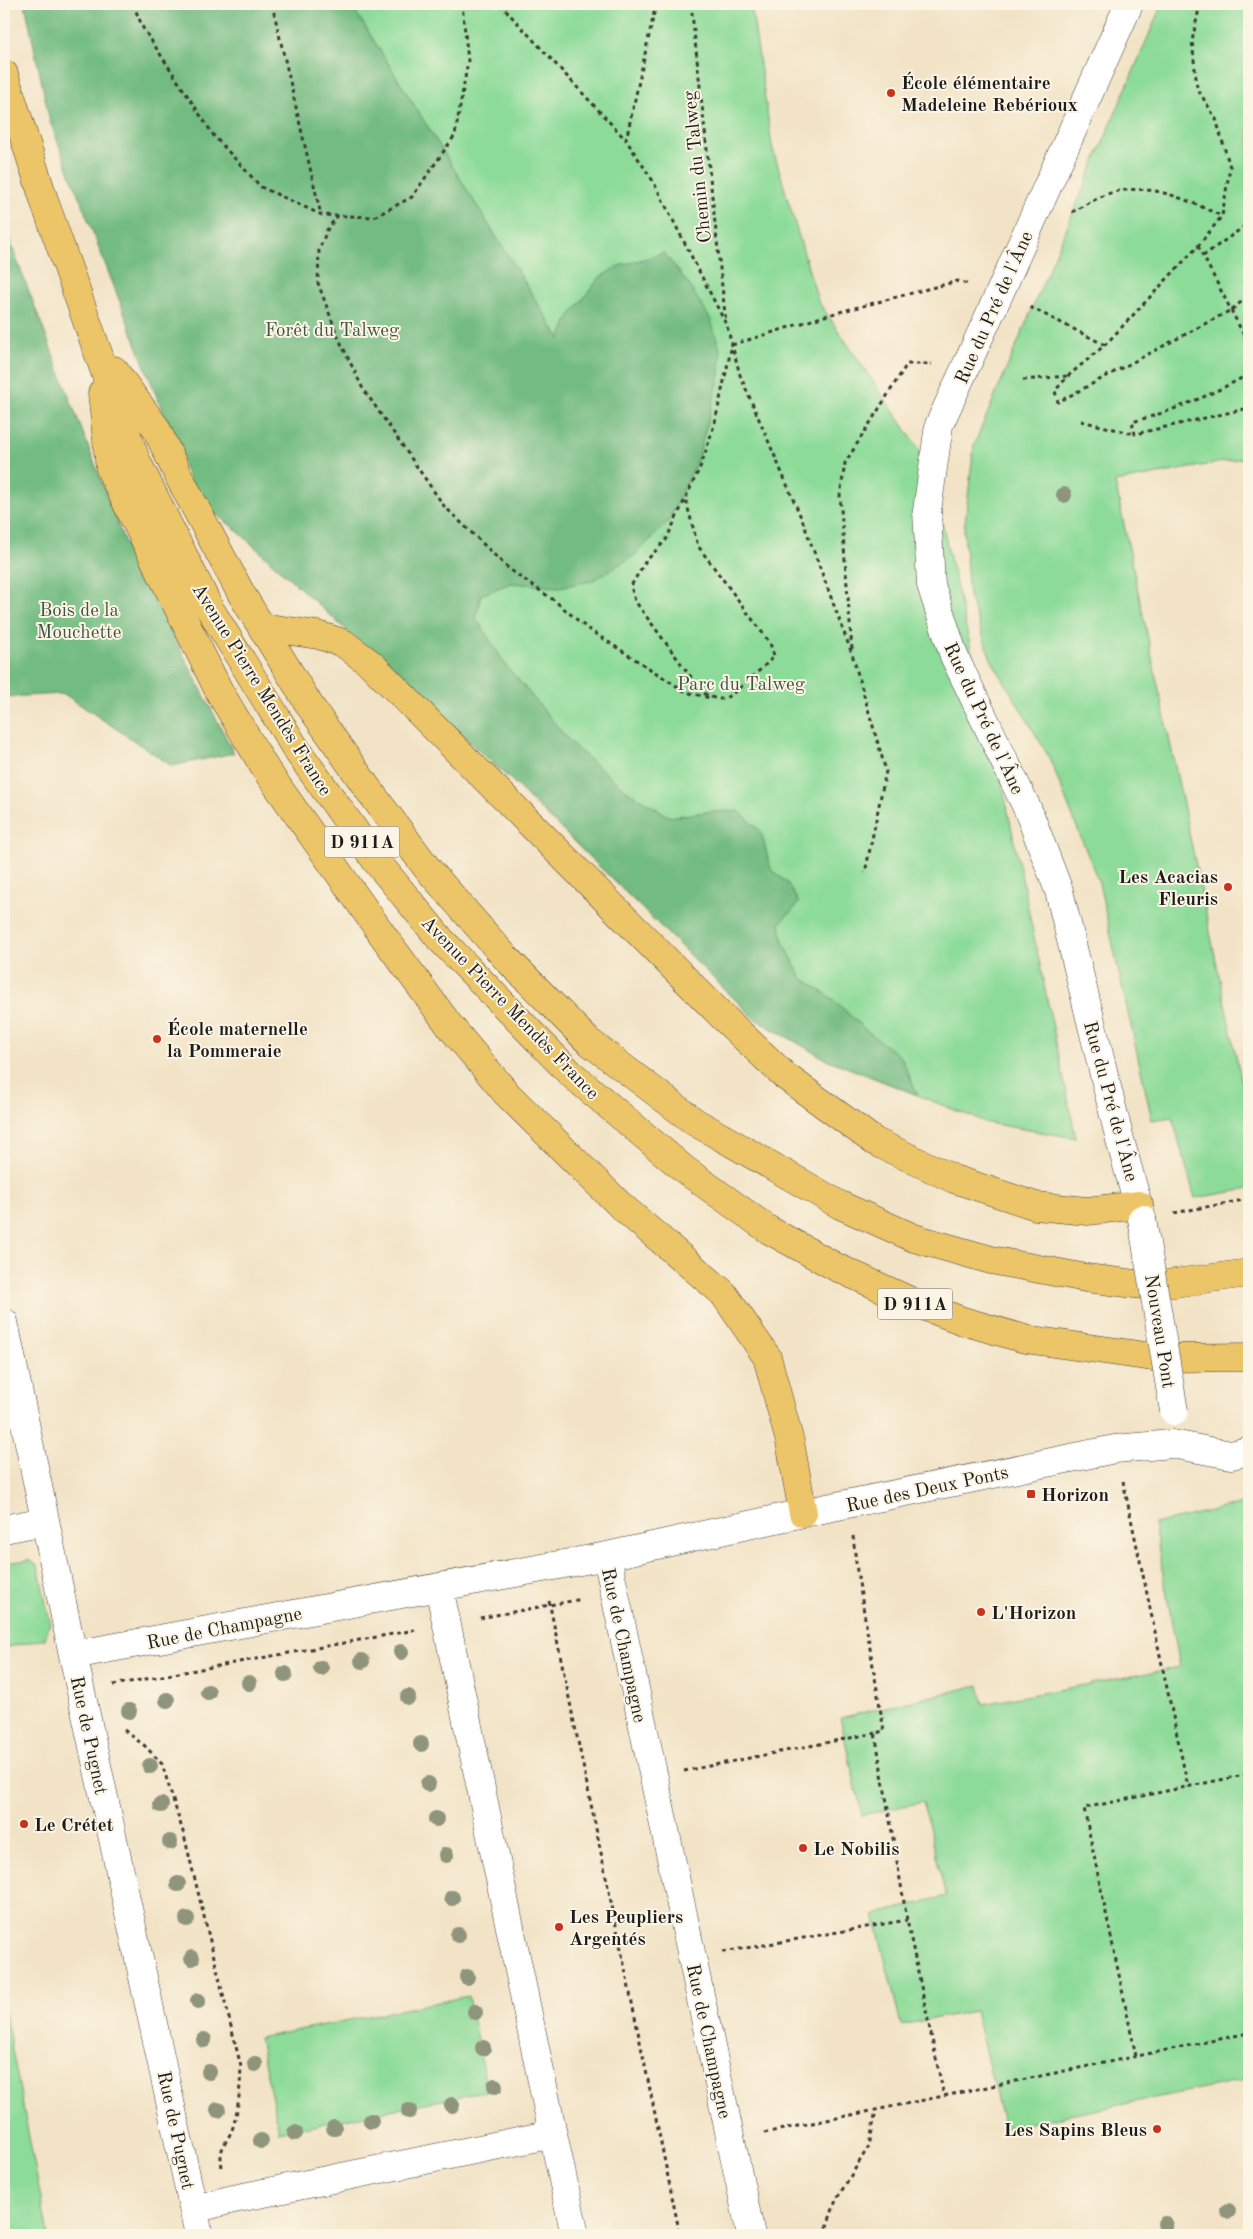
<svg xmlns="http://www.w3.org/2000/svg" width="1253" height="2239" viewBox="0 0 1253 2239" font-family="'Old Standard TT',serif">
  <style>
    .green { fill: #8ddb99; stroke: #547c5a }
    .forest { fill: #72bb81; stroke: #476c4e }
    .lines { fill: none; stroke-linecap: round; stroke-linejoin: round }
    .minor-casing { stroke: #3c3a36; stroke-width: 29 }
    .major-casing { stroke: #3c3a36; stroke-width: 29 }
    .path { stroke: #3c3a36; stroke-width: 3; stroke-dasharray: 4 4; stroke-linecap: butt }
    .minor { stroke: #fff; stroke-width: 28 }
    .major { stroke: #edc569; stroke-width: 28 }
    .minor-bridge-casing { stroke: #3c3a36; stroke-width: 29; stroke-linecap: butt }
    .minor-bridge { stroke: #fff; stroke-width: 28 }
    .tree { fill: #8f957d }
    .poi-dot { fill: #c8321e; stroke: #fcf5e5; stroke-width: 2 }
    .labels { text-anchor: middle; stroke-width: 4; stroke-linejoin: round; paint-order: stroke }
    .shield { fill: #fcf5e5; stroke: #5f5d58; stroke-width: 1 }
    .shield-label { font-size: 18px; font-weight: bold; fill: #1c1c1c }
    .poi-label { font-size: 19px; font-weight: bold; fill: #1c1c1c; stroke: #fcf5e5; text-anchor: start }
    .street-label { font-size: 19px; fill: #1c1c1c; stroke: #fcf5e5 }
    .park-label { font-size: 19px; fill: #3e5542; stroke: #fcf5e5 }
  </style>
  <rect width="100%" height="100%" fill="#fcf5e5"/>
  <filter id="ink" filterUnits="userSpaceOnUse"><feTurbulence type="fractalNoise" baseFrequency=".02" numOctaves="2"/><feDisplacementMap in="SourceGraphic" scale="10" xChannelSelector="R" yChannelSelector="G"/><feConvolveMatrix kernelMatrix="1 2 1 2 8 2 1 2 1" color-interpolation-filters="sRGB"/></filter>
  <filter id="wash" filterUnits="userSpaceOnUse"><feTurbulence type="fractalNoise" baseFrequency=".0096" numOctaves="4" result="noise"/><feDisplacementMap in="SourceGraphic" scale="20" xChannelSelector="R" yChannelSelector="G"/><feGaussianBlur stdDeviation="1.12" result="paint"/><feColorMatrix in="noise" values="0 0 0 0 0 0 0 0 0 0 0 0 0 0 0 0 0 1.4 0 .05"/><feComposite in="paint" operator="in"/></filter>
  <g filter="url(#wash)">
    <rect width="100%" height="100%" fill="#f2e3c6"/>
    <path class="green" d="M351,4h400l21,142 46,155 110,161 78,340 70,336 -88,-15 -160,-63 -73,-41 -244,-239 -278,-253 -19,-14 355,16 -9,-190z
      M1162,4h81l6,4v449l-134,25 134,635v72l-54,9 -23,-81 -20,3 -53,-237 -50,-126 -58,-98 -22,-63 -5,-65 10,-86z
      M1249,1502v577l-245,49 -29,-117 -74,14 -27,-110 72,-19 -23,-94 -61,13 -22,-97 139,-33 4,19 197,-37 -26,-143z
      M29,1560l9,6 12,56 -5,17 -41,9v-85z
      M468,1996l19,95 -208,41 -20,-94z
      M4,2008l44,227h-44z"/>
    <path class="forest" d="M25,4h326l209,335 9,-22 31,-40 19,-11 45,-13 23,29 24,38 10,33 -1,22 -23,86 -29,61 -33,33 -43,26 -34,6 -47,-4 -30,12 -5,23 29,46 68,81 50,43 47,29 35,-5 34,-1 22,21 10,37 16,14 12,20 -19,20 3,18 18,36 33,23 33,31 34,26 17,38 -90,-35 -73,-41 -244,-239 -278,-253 -36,-27 -147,-378z
      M4,219l5,20 115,301 110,213 -62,13 -108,-72 -60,3z"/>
  </g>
  <g filter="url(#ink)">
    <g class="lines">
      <g class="minor-casing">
        <path id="minor" d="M1129,4l-129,288 -61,133 -12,86 4,74 23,71 74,154 31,81 61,249 22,79
          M4,1322l69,333 126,580
          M4,1529l41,-8
          M607,1556c46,227 97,453 144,679
          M73,1655l534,-99 196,-43 312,-64 57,-5 59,11 18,-4
          M553,2134l22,101
          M195,2209l34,-9 324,-66 -114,-547"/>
      </g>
      <g class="major-casing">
        <path id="major" d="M4,74l41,129 91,257 74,149 86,140 81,113 64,78 129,133 115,97 84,60 67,37 79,36 48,18 62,18 135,19 89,-1
          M114,370l42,58 24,51 62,116 68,111 58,83 59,79 79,90 82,83 107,81 145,83 74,33 77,22 95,18 66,8 97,-13
          M102,393l8,76 109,222 47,79 118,167 65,88 58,69 114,112 102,87 44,64 23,85 13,71
          M262,627l56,8 25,8 28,21 358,359 56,53 89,65 80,38 82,27 51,5 52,-6"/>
      </g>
      <path class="path" d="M133,4l10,24 71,108 47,51 61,28 52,2 38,-20 43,-62 13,-74 -6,-57
        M272,4l49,211
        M500,4l126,136
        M656,4l-30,136 27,41 74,145 13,49 63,147 49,132 34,117 -21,102
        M691,4l35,319
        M1200,4l-8,37 5,47 19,31 14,48 -8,49 -24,30 -93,99 -37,31 -13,15 3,11 173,-92 18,-14
        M1072,212c14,-7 30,-18 46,-21 39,-7 70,10 104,25
        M338,215l-11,15 -8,20 -1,33 20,54 24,50 82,119 65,63 46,32 33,28 98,63 24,6
        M1198,246l51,99
        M1203,256l46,-33
        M1030,307l75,38
        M1249,374c-40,22 -73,36 -117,48l3,12 114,-26
        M1023,380l44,-4
        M1081,421l54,13
        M686,501l12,45 72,97 4,13c-8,9 -40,39 -49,42 -9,3 -16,-2 -23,-6l-67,-91 -4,-15 14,-24 21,-22 36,-77 13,-41 17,-77 96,-30 130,-34 10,3
        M1249,506l-2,17 2,10
        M852,649l-12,-153 5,-33 62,-99h25
        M1174,1213l75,-14
        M1123,1481l65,306
        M853,1536l4,35 27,160 -9,2 32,187 37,176
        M549,1601l131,634
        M480,1618l102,-19
        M113,1685l302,-55
        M124,1730l21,16 17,18 22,71 57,232c-1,20 -2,40 -8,60 -6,18 -15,18 -11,40
        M684,1771l191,-38
        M723,1952l184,-32
        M1136,2056l-52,-248 165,-34
        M764,2133l485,-100
        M824,2235l12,-35 33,-54 7,-36"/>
      <use href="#minor" class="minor"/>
      <use href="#major" class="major"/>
      <g class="minor-bridge-casing">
        <path id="minor-bridge" d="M1142,1219l32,192"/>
      </g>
      <use href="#minor-bridge" class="minor-bridge"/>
    </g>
    <g class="tree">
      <circle cx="1064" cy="495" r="8"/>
      <circle cx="401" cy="1652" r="8"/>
      <circle cx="362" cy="1661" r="8"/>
      <circle cx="321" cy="1668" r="8"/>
      <circle cx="285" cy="1674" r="8"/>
      <circle cx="249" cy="1683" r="8"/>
      <circle cx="208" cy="1692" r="8"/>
      <circle cx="408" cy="1697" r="8"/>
      <circle cx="167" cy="1700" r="8"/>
      <circle cx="129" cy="1711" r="8"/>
      <circle cx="421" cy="1744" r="8"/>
      <circle cx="150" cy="1766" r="8"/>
      <circle cx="428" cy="1784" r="8"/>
      <circle cx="161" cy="1805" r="8"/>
      <circle cx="436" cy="1819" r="8"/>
      <circle cx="170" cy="1842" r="8"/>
      <circle cx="446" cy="1855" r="8"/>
      <circle cx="178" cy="1884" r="8"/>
      <circle cx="452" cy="1898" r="8"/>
      <circle cx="187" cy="1919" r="8"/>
      <circle cx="458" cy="1935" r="8"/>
      <circle cx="192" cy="1958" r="8"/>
      <circle cx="467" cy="1977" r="8"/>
      <circle cx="198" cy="2001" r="8"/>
      <circle cx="475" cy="2012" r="8"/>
      <circle cx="204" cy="2040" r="8"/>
      <circle cx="483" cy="2048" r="8"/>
      <circle cx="255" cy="2064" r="8"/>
      <circle cx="209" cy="2072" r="8"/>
      <circle cx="495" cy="2086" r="8"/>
      <circle cx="452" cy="2105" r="8"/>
      <circle cx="218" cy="2110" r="8"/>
      <circle cx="409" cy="2111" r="8"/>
      <circle cx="371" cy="2121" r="8"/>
      <circle cx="334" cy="2128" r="8"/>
      <circle cx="295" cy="2133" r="8"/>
      <circle cx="261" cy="2141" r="8"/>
      <circle cx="1228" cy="2211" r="8"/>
      <circle cx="1165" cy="2224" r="8"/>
    </g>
  </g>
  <g class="poi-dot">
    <circle cx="891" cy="93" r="5"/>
    <circle cx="1228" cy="887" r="5"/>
    <circle cx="157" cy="1039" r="5"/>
    <rect x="1026" y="1489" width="10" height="10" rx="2.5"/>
    <circle cx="981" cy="1612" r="5"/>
    <circle cx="24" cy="1824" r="5"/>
    <circle cx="803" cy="1848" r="5"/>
    <circle cx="559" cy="1927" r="5"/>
    <circle cx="1157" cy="2129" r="5"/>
  </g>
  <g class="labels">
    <g class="shield">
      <rect x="324.5" y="826.5" width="75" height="31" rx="4"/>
      <rect x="877.5" y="1288.5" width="75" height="31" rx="4"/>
    </g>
    <g class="shield-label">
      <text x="362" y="848">D 911A</text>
      <text x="915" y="1310">D 911A</text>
    </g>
    <g class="poi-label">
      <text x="901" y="89">École élémentaire<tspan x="901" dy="22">Madeleine Rebérioux</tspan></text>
      <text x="1218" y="883" text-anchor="end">Les Acacias<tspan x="1218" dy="22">Fleuris</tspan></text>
      <text x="167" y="1035">École maternelle<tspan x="167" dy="22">la Pommeraie</tspan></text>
      <text x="1041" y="1501">Horizon</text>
      <text x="991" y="1619">L'Horizon</text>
      <text x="34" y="1831">Le Crétet</text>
      <text x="813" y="1855">Le Nobilis</text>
      <text x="569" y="1923">Les Peupliers<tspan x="569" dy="22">Argentés</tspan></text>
      <text x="1147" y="2136" text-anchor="end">Les Sapins Bleus</text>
    </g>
    <g class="street-label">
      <text transform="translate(696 167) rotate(-96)" y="7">Chemin du Talweg</text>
      <text transform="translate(993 307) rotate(-66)" y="7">Rue du Pré de l'Âne</text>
      <text transform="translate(263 689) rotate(58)" y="7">Avenue Pierre Mendès France</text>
      <text transform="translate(985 718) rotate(65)" y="7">Rue du Pré de l'Âne</text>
      <text transform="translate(511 1007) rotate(46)" y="7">Avenue Pierre Mendès France</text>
      <text transform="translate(1112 1101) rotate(75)" y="7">Rue du Pré de l'Âne</text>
      <text transform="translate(1161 1331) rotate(81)" y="7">Nouveau Pont</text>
      <text transform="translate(927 1488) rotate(-12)" y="7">Rue des Deux Ponts</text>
      <text transform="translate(224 1627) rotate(-11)" y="7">Rue de Champagne</text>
      <text transform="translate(625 1645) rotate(78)" y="7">Rue de Champagne</text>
      <text transform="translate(90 1735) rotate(78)" y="7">Rue de Pugnet</text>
      <text transform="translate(710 2041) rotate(78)" y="7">Rue de Champagne</text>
      <text transform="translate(177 2130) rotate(78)" y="7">Rue de Pugnet</text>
    </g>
    <g class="park-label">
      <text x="332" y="336">Forêt du Talweg</text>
      <text x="79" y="616">Bois de la<tspan x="79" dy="22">Mouchette</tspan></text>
      <text x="741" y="690">Parc du Talweg</text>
    </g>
  </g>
  <rect width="1253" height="2239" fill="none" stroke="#fcf5e5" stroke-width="20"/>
</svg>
